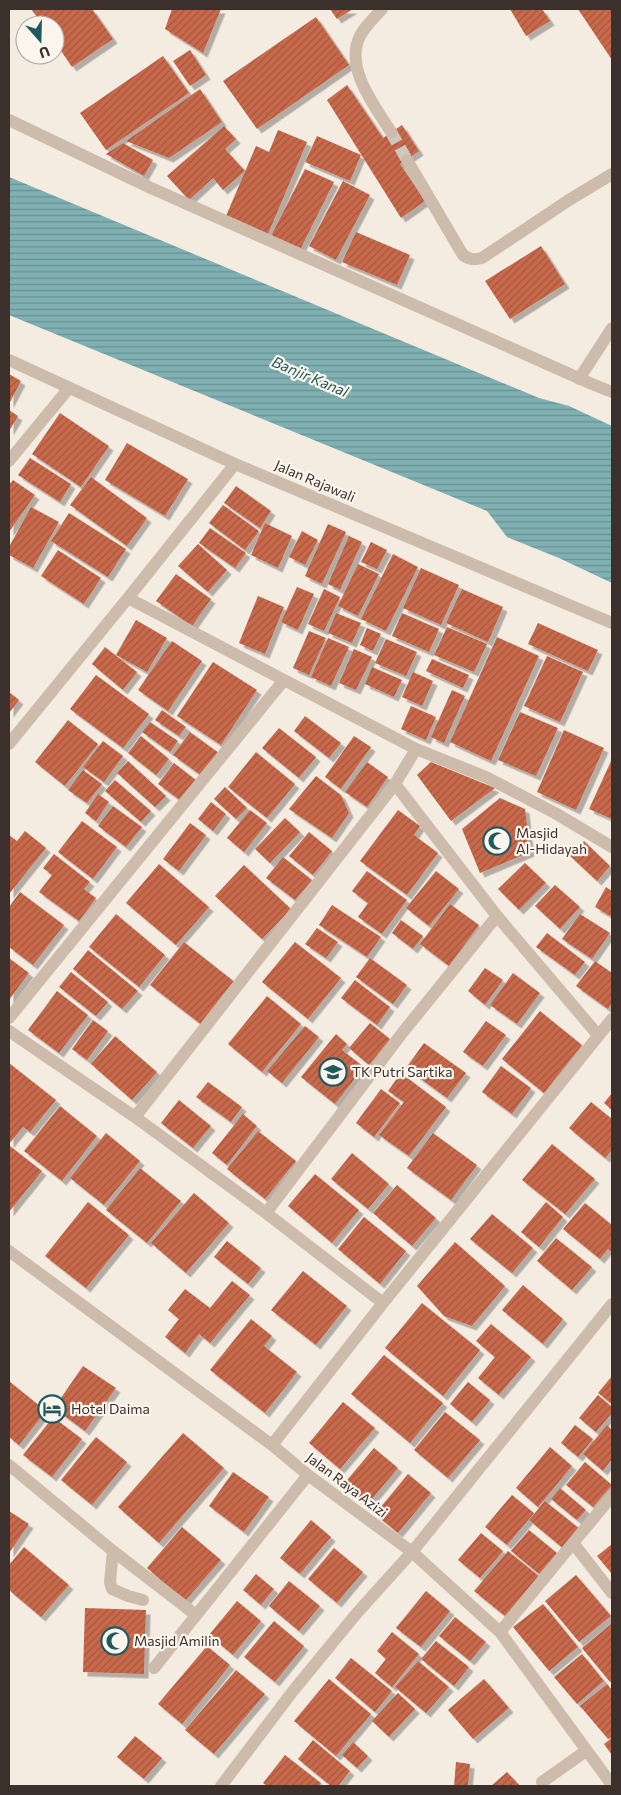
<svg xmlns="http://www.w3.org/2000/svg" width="621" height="1795" viewBox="0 0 621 1795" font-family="Commissioner,sans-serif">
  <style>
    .water { fill: url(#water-rules) }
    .building { fill: url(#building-hatch); filter: url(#shadow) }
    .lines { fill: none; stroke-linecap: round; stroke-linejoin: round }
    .minor-tunnel { stroke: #cfc6bd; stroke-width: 12; stroke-dasharray: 12 6; stroke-linecap: butt }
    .minor { stroke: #cdbbac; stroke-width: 12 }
    .labels { text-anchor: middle; stroke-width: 4.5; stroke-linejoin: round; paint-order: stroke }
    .street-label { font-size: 14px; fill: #3b302b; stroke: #fbf5ee }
    .poi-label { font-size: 14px; fill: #3b302b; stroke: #fbf5ee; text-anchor: start }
    .water-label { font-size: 15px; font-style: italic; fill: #1f5a5e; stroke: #fbf5ee }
  </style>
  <defs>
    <pattern id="water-rules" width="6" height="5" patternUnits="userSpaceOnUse" patternTransform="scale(1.25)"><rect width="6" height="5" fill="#7fb0b2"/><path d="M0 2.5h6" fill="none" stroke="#699091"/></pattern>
    <pattern id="building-hatch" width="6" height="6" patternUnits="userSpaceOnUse" patternTransform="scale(1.25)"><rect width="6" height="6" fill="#c8694b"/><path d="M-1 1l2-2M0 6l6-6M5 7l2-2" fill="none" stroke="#a4573f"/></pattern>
    <filter id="shadow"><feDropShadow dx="4.5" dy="4.5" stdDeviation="0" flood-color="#0004"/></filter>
  </defs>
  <rect width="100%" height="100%" fill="#f4ebe1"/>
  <path class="water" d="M9,177l530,221 30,8 43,20v157l-53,-25 -52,-21 -20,-26 -478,-196z"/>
  <path class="building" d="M31,9h61l21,30 -41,28 -17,-25v-17h-12z
    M172,9h49l-18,44 -38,-24z
    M330,9h23l-16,10z
    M510,9h32l8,12 -24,15z
    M578,9h34v51z
    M316,17l33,48 -92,64 -34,-48z
    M190,50l16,25 -16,11 -17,-25z
    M163,56l26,37 -83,57 -26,-37z
    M347,85l36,53 19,-13 17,26 -19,13 25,37 -24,17 -74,-118z
    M200,89l22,33 -53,36 -43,-17z
    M224,126l12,13 -11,10 20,22 -22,19 -10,-12 -24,22 -22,-24z
    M278,130l29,12 -39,92 -42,-18 30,-70 13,6z
    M317,136l44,19 -11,26 -45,-19z
    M123,143l30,17 -9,16 -38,-22z
    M305,169l29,13 -34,68 -29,-14z
    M343,181l27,14 -34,65 -27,-14z
    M356,232l54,23 -13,30 -55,-23z
    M541,246l24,38 -55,35 -25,-38z
    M9,374l12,7 -12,23z
    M9,410l9,6 -9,15z
    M60,413l49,33 -28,41 -49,-33z
    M127,443l61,36 -23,37 -60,-36z
    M30,458l41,26 -11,18 -42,-27z
    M91,477l56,41 -20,28 -57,-41z
    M13,480l22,15 -26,37v-47z
    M236,486l35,25 -11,17 -36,-25z
    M223,505l36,26 -14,19 -36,-27z
    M31,507l28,15 -26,46 -24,-13v-8z
    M69,513l57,36 -18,28 -57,-36z
    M265,523l27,13 -14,32 -27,-13z
    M328,524l18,8 -24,52 -17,-8z
    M210,528l36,25 -11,15 -36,-25z
    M302,531l16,9 -13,25 -16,-8z
    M349,536l13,6 -22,48 -12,-6z
    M371,542l16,8 -10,19 -16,-7z
    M198,544l29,26 -19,22 -30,-26z
    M58,550l43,28 -17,26 -43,-28z
    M393,554l25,13 -32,64 -25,-12z
    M358,564l21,10 -21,42 -20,-10z
    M421,568l38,17 -18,40 -38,-17z
    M176,574l35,25 -19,27 -36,-25z
    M297,587l17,7 -16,36 -17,-8z
    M324,589l16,8 -16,34 -16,-7z
    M462,589l41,18 -15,35 -42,-19z
    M258,596l26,11 -19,47 -26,-11z
    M336,613l25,10 -9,20 -24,-10z
    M402,613l37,16 -10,23 -37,-16z
    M136,620l31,18 -20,34 -31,-17z
    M538,623l60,27 -10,21 -60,-27z
    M447,627l40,17 -13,28 -40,-17z
    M367,628l14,6 -8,17 -13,-6z
    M309,631l17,7 -17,37 -16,-7z
    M497,637l42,19 -48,105 -41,-19z
    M328,638l21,9 -18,39 -20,-9z
    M386,639l31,13 -11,24 -31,-13z
    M172,641l30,20 -34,50 -30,-21z
    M105,647l32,25 -14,18 -31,-26z
    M354,649l18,8 -16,33 -17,-7z
    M547,656l36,16 -23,50 -36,-16z
    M432,659l37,16 -6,13 -37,-17z
    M213,662l44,28 -36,55 -44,-29z
    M372,667l30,13 -8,17 -29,-13z
    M413,672l20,9 -11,25 -20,-9z
    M96,675l53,39 -26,34 -53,-39z
    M452,690l13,6 -21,47 -13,-6z
    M9,692l10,8 -10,13z
    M411,706l25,11 -10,23 -25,-11z
    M162,710l24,17 -7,9 -24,-16z
    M520,712l38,16 -22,48 -38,-16z
    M305,716l36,27 -12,15 -35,-27z
    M68,720l30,24 -33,42 -30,-24z
    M150,722l28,19 -8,11 -28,-20z
    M279,728l37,29 -17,21 -37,-30z
    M564,730l40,18 -28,62 -39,-18z
    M190,732l29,21 -17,23 -29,-21z
    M141,736l28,23 -13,16 -28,-22z
    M354,736l17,11 -30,42 -16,-12z
    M103,741l20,15 -19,26 -21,-15z
    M256,752l39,32 -28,34 -39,-31z
    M612,759v60l-23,-10z
    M128,761l38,35 -11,11 -38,-34z
    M367,762l21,15 -21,30 -22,-15z
    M431,762l64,26 -44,33 -34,-46z
    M174,763l22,17 -16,20 -22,-16z
    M83,770l19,14 -15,19 -19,-13z
    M316,776l25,19 8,18 -17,25 -43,-29z
    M115,780l36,31 -10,11 -36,-31z
    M225,787l22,21 -11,11 -22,-20z
    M98,794l11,8 -13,19 -11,-8z
    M500,798l25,11 5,43 -50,21 -18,-44z
    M211,802l15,12 -13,17 -15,-12z
    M113,806l29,21 -16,20 -28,-21z
    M250,810l17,13 -23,29 -17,-14z
    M398,810l22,16 -6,9 24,18 -31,42 -47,-34z
    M285,818l15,14 -30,31 -15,-14z
    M82,821l35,26 -24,32 -35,-27z
    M190,823l16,12 -27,36 -16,-12z
    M25,831l21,17 -37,46v-59l8,6z
    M309,832l23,19 -19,24 -24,-19z
    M584,841l26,25 -13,15 -27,-25z
    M54,854l36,28 -6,7 12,9 -17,23 -40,-29 13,-17 -9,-7z
    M283,857l29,23 -17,20 -29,-22z
    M525,863l21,20 -27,27 -21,-21z
    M159,864l50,43 -33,38 -50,-42z
    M244,865l47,44 -29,30 -47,-43z
    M367,871l40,29 -25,34 -24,-17 10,-14 -16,-12z
    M436,871l23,18 -30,37 -23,-18z
    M555,885l25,22 -20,22 -25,-23z
    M606,887l6,4v26l-17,-10z
    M20,892l44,33 -31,40 -24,-18v-40z
    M450,904l29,21 -30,41 -29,-22z
    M332,905l49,32 -14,20 -48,-32z
    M116,914l49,41 -26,32 -50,-40z
    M580,914l30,19 -18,26 -30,-20z
    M401,920l22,16 -10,13 -21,-16z
    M317,928l21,14 -12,16 -21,-14z
    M547,933l38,29 -10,13 -39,-28z
    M184,942l52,41 -34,42 -52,-40z
    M295,942l46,36 -33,41 -46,-37z
    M88,950l50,41 -16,18 -49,-40z
    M9,958l20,15 -20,27z
    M370,958l37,27 -14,19 -37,-27z
    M595,961l17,12v30l-4,6 -32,-23z
    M485,968l18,12 -18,25 -17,-14z
    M71,972l37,30 -12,14 -37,-29z
    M513,973l27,20 -23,31 -27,-19z
    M355,980l35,27 -13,18 -36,-27z
    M57,991l31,24 -29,38 -31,-23z
    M267,996l34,28 -39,48 -34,-28z
    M540,1011l42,34 -38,48 -42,-34z
    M93,1020l15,11 -21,29 -15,-11z
    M486,1021l20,14 -23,31 -20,-14z
    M370,1023l20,16 -21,26 -20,-17z
    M305,1026l14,11 -37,46 -15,-12z
    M336,1034l11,10 -5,6 22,17 -29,37 -34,-27z
    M115,1036l42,36 -25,28 -41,-36z
    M424,1043l42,30 -19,25 -41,-30z
    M9,1063l47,37 -26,32 -7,-5 -14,17z
    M501,1066l30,22 -19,26 -30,-22z
    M401,1073l45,34 -37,49 -30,-21 25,-33 -16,-11z
    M208,1082l34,25 -11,15 -35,-25z
    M381,1089l19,14 -26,34 -18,-14z
    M612,1093v17l-8,-7z
    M179,1100l32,26 -18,22 -32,-25z
    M591,1102l21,17v31l-7,8 -36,-30z
    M60,1106l37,30 -35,45 -38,-30z
    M243,1114l14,12 -30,39 -15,-12z
    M258,1131l38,30 -31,38 -38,-30z
    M106,1133l34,28 -36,44 -34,-27z
    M433,1133l44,32 -26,35 -44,-32z
    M552,1144l43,35 -30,35 -43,-34z
    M10,1146l32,25 -33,41v-65z
    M352,1153l37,31 -21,25 -37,-30z
    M140,1168l41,33 -34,42 -41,-33z
    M315,1174l44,36 -27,33 -44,-37z
    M397,1185l39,33 -24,28 -39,-33z
    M194,1193l35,30 -43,50 -35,-30z
    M88,1202l41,33 -43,53 -41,-32z
    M546,1202l17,15 -24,30 -18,-15z
    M585,1203l27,22v27l-4,-3 -8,10 -37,-30z
    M492,1214l41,34 -21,25 -42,-34z
    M364,1217l42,34 -26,33 -42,-35z
    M556,1238l36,29 -20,23 -35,-29z
    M227,1241l34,27 -13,16 -34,-27z
    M455,1242l50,44 -33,40 -28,-10 -27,-30z
    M303,1271l44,35 -31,39 -45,-35z
    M232,1281l18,14 -40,48 -11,-9 -14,19 -20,-16 14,-18 -11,-9 17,-21 25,19z
    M523,1285l40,34 -20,25 -41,-34z
    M422,1303l58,47 -37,46 -58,-48z
    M251,1319l21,17 -8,10 33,26 -32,41 -55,-43z
    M491,1324l40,33 -32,38 -21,-17 17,-21 -19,-16z
    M384,1355l59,48 -33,40 -59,-49z
    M83,1366l33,22 -31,43 -31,-23z
    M612,1376v28l-14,-11z
    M9,1381l37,30 -27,34 -10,-8z
    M468,1382l22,18 -18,22 -22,-18z
    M598,1395l14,12v6l-16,19 -17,-14z
    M343,1402l32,26 -35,41 -31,-26z
    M445,1412l35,28 -32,38 -34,-28z
    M53,1417l29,22 -30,38 -29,-22z
    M575,1425l18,14 -15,18 -17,-14z
    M607,1425l5,5v29l-9,12 -20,-17z
    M183,1433l41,35 -65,75 -41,-36z
    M96,1437l31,25 -35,43 -31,-25z
    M550,1447l22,19 -34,41 -22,-19z
    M374,1448l24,20 -31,37 -24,-20z
    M585,1462l27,23 -19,22 -27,-22z
    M233,1472l36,25 -25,35 -35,-26z
    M408,1474l23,19 -33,40 -23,-19z
    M560,1488l26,22 -9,10 -26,-21z
    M512,1495l22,18 -27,32 -22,-18z
    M545,1501l35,28 -16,20 -35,-29z
    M9,1511l20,13 -20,29z
    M311,1520l20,17 -31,37 -20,-16z
    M182,1527l39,33 -36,41 -38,-33z
    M529,1530l28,23 -18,21 -28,-23z
    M481,1533l22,18 -23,27 -22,-18z
    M612,1544v30l-15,-18z
    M24,1547l45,38 -28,32 -32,-27v-25z
    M334,1548l29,24 -26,31 -29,-24z
    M508,1551l31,25 -34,40 -31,-25z
    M256,1574l18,15 -13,16 -18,-15z
    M576,1575l35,41 -32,26 -34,-41z
    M289,1581l31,25 -21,25 -30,-25z
    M426,1591l24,20 -29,36 -25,-19z
    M237,1601l24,20 -28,34 -24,-20z
    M543,1604l35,43 -29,24 -36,-44z
    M85,1608l61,2 -2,64 -61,-2z
    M455,1617l31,25 -16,19 -31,-25z
    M274,1621l30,25 -29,36 -31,-25z
    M611,1624l1,2v55l-2,1 -28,-34z
    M392,1632l27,22 -27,33 -17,-14 11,-14 -9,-8z
    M436,1641l33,26 -15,19 -33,-27z
    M207,1646l23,19 -48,59 -24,-20z
    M582,1654l22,27 -27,23 -23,-27z
    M351,1658l41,33 -17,21 -40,-34z
    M418,1661l31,26 -23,26 -31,-26z
    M236,1670l29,24 -51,60 -29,-24z
    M329,1679l42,35 -35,42 -42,-35z
    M484,1679l25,29 -36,31 -25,-29z
    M607,1684l5,6v46l-4,3 -28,-33z
    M398,1693l17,16 -26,28 -17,-16z
    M135,1736l27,22 -18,21 -27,-22z
    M612,1738v17l-8,-11z
    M313,1740l37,31 -12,15h-7l-33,-27z
    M353,1742l15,14 -11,12 -15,-13z
    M285,1755l36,28 -2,3h-52l-4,-3z
    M456,1762l14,2 -2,22h-14z
    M507,1772l13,14h-29z"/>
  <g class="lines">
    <path class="minor-tunnel" d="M391,132l16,28"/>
    <path class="minor" d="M382,9c-7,8 -17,17 -22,27 -16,32 15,70 31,96
      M9,120l142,68 441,196 20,8
      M407,160l56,95c7,5 11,5 19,3l87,-58 43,-26
      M9,360l226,104 377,159
      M579,379l33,-51
      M9,461l60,-73
      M9,744l119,-146 107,-134
      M416,749l70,28 69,36 57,34
      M395,784l102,132 101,119
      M9,1018l275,-338 -156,-82
      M9,1031l126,86 260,-333 21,-35 -132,-69
      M135,1117l131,96 117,90 229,-284
      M266,1213l137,-181 94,-116
      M9,1251l263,194 36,30 104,77 200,-248
      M272,1445l111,-142
      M9,1465l104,86 83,64
      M573,1543l39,-47
      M113,1551l-3,31 2,7 16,7 15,4
      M500,1632l73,-89 39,50
      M154,1668l154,-193
      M542,1782l44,-31
      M221,1786l72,-95 64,-78 55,-61 88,80 112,153"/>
  </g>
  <defs>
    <g id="mosque-ring" transform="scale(1.4375)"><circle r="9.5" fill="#fbf5ee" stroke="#1f5a5e" stroke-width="1.5"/><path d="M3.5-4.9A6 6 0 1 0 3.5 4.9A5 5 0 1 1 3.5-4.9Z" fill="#1f5a5e"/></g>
    <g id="school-ring" transform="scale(1.4375)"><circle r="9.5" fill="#fbf5ee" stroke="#1f5a5e" stroke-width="1.5"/><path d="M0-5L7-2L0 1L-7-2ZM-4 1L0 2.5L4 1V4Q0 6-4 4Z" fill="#1f5a5e"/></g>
    <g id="hotel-ring" transform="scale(1.4375)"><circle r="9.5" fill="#fbf5ee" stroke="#1f5a5e" stroke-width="1.5"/><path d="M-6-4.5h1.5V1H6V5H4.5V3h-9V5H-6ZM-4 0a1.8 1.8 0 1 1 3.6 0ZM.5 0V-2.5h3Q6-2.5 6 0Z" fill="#1f5a5e"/></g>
  </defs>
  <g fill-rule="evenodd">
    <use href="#mosque-ring" x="497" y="841"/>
    <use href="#school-ring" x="333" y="1072"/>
    <use href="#hotel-ring" x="52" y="1409"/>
    <use href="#mosque-ring" x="115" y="1641"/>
  </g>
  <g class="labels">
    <g class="street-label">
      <text transform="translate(315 481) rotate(23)" y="5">Jalan Rajawali</text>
      <text transform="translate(347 1485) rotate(37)" y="5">Jalan Raya Azizi</text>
    </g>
    <g class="poi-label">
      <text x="516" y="838">Masjid<tspan x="516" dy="16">Al-Hidayah</tspan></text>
      <text x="352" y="1077">TK Putri Sartika</text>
      <text x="71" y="1414">Hotel Daima</text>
      <text x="134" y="1646">Masjid Amilin</text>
    </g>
    <g class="water-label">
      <text transform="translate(310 377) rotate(23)" y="5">Banjir Kanal</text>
    </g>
  </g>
  <rect width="621" height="1795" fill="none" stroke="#3b302b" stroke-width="20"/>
  <g transform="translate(40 40) rotate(160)"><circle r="24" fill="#fbf5ee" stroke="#aea6a0"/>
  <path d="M0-4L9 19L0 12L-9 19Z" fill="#1f5a5e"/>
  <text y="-8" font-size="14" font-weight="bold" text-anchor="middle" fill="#3b302b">U</text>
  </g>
</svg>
